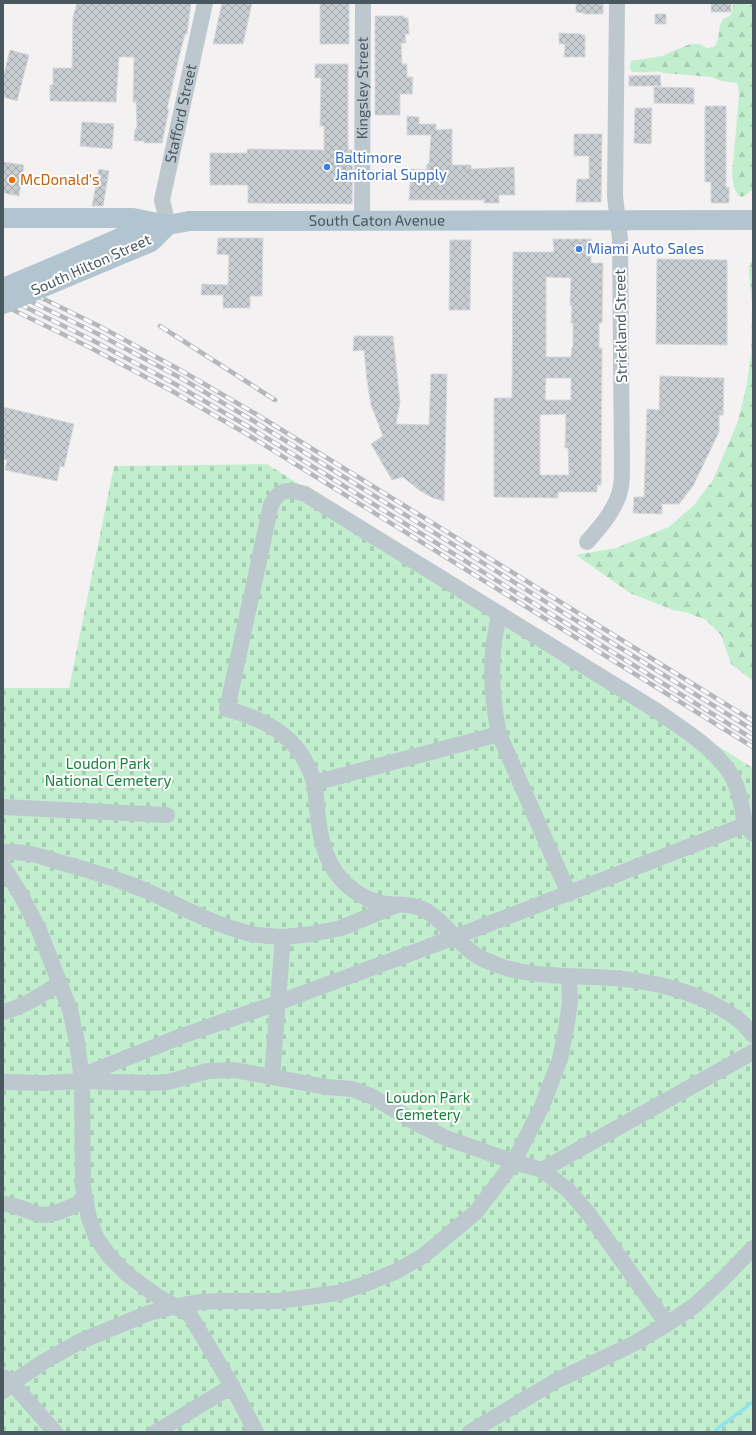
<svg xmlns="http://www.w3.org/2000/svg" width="756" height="1435" viewBox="0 0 756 1435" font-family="'Exo 2',sans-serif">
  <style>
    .forest { fill: url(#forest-firs) }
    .cemetery { fill: url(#cemetery-stones) }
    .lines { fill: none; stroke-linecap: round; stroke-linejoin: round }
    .stream { stroke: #8fe4ec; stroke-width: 3.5 }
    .building { fill: url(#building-cross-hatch); stroke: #d5d8dc; fill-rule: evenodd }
    .minor { stroke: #bdc7ce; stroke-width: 16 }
    .major { stroke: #b2c4cf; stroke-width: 20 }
    .rail-casing { stroke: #b4b7bb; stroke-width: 4.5 }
    .rail { stroke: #fff; stroke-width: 3; stroke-dasharray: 9; stroke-linecap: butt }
    .major-bridge { stroke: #b2c4cf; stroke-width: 20 }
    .shop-dot { fill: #3f7fe0; stroke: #fff; stroke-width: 1.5 }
    .food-dot { fill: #e8710a; stroke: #fff; stroke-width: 1.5 }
    .labels { text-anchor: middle; stroke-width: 4; stroke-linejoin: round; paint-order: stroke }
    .street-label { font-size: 15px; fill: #49575f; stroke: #fff }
    .shop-label { font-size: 15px; fill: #366cbe; stroke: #fff; text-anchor: start }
    .food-label { font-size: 15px; fill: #c56008; stroke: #fff; text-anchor: start }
    .park-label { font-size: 15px; fill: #198140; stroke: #fff }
  </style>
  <defs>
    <pattern id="forest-firs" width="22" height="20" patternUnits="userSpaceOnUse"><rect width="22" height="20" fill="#c1efce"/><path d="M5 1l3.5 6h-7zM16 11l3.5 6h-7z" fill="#a7cfb3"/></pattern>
    <pattern id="cemetery-stones" width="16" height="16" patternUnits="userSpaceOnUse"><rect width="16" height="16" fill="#c1efce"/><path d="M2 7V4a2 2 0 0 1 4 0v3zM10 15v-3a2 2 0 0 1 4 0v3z" fill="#a7cfb3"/></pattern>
    <pattern id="building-cross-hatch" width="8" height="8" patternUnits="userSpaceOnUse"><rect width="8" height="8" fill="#c8cdd1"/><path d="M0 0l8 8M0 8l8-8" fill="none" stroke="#a4a9ad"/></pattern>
  </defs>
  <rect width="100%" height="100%" fill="#f4f1f2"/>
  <path class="forest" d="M733,3h20l-1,187 -5,4 -5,3 -4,-2 -4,-8 -2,-12 7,-80 -1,-9 -1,-3 -15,-2 -11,-4 -48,-4c-10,-4 -20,2 -32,-2l-1,-4 1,-6 31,-5 28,-12h9l8,4 7,-1c7,-8 3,-15 7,-24 4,-10 12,-1 12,-20z
    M753,260v421l-22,-17 -10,-29 -15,-15 -21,-8 -12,-2 -43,-17 -54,-38 40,-7 53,-21 25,-22 19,-25 25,-59 9,-37 4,-32 1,-49 -3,-32 1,-8z"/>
  <path class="cemetery" d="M267,464l486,304v664h-750v-744h66l45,-222z"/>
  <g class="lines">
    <path class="stream" d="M715,1432l2,-3 36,-27"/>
  </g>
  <path class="building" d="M77,3h114l-4,31h-2l-6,23 -12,52h2l-7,34h-18v-2h-10l1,-12h1l1,-3 -1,-24h-3l1,-45h-15l-3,45 -66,-1v-16h3v-17h19l1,-51z
    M222,3h30l-9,41h-30z
    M320,3h29v41h-29z
    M576,3h27v11h-20v-1l-7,-1z
    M711,3h20v9h-20z
    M655,14h11v10h-11z
    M375,16h29v2h4l1,16h-4l1,9h-5l1,21h5v13h6l-1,17h-12v21h-25z
    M559,33l22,1v1h4v22h-21l1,-13h-6z
    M10,50l19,5 -12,46 -14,-4v-19z
    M315,64h33v86h5l-1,54 -104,-1v-18h-38v-32h37v-4l77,1v-24h-4l1,-48h-6z
    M660,75l1,11h-32v-10z
    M654,87l40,1v16l-40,-1z
    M705,106h21v81h3v16h-18v-21h-6z
    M635,108h17l-1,36 -17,-1z
    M407,116l12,1v7h17v6l16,-1v36h19v4l43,-2 1,28h-16v8h-15v-3h-75l2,-31 15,1 1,-6h2l2,-29h-24z
    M82,122l32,2 -2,25 -32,-3z
    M574,134h28l-1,68h-25l1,-23h12v-23h-15z
    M3,162l21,3 -5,31 -16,-3z
    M99,169l10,2 -6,35h-11z
    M218,238h45l-1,58h-12v12h-27v-13h-22l1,-11 26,1 1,-30 -12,-1z
    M553,239h38v24h12l-1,60h-3v25h3l-1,137h-4v7h-39v6l-64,-1v-99h18l1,-146h41zM546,277l25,1 -1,27 2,1 -1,17h2v24h-1l-1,10h-25zM546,378h25v22h-26zM566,414l-1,34h3l1,27h-29v-60z
    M450,240h21l-1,70h-21z
    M657,259l70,1v85l-71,-1z
    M354,336h39l7,66 -4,22 33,1 2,-51h16l-3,127 -11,-3 -14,-8 -16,-13 -11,3 -21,-36 12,-8 -12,-31 -4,-25 -3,-30 -11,1z
    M660,376l64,2 -1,37h-4v17l-26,54 -14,18h-17v10l-29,-1 1,-16h10l3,-88 12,1z
    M3,407l71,17 -10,43 -4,-1 -3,15 -52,-11 2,-10 -4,-1z"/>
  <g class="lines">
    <g class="minor">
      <path id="s1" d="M362,221l1,-218"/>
      <path id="s2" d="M168,225l-6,-25 43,-197"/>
      <path d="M587,542c14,-16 31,-35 34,-56 1,-6 1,-12 1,-19l-2,-228 -5,-43 2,-193"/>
      <path d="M500,614c-12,39 -9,80 -1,120l70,160"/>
      <path d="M314,783l185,-49"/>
      <path d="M3,807l164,8"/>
      <path d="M745,825c-3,-18 -6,-40 -17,-55 -18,-25 -47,-42 -71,-59l-352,-217c-17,-5 -25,-6 -34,11l-44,204c41,11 74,29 87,73 2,8 2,18 3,27 3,31 9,61 36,81 9,7 23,13 34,14 10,1 21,0 30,3 19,5 35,29 50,41 10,10 23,14 36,19 27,9 65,9 94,10 49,2 102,13 142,43 5,4 9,10 14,15"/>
      <path d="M3,852c20,-2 41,5 59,11 30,8 59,17 87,29 31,14 62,31 95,40 13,4 27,4 39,5l-11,140"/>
      <path d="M3,866l19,31 17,33 31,80 7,32 5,39 1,106 6,31 7,19 13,19 18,18 30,22 33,19 42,71 24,46"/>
      <path d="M283,937l29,-3 29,-6 56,-23"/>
      <path d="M3,1012c21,-5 39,-18 57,-29"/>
      <path d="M82,1081l9,-9 91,-36 95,-33 178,-66 290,-112 8,9"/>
      <path d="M3,1082l43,1 36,-2 69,2 17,-1 40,-11 26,-1 92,17 26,2 19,7 47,28 28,14 68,24 28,8 26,20 20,23 79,111"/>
      <path d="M542,1170l211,-118"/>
      <path d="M3,1204c14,0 28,10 40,11 13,0 30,-9 41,-14"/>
      <path d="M4,1377l8,6 43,49"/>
      <path d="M3,1391l9,-8 33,-22 36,-20 68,-28 28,-7 24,-4 20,-1h57l60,-8 27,-9 32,-13 26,-15 53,-44 38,-50 28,-56 18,-47 6,-30 4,-27 -1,-25"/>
      <path d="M156,1432l76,-46"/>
      <path d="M470,1432l84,-50 81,-39 32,-19 27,-18 27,-25 32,-33"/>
    </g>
    <g class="major">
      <path id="s3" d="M3,218h130l35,7 21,-4 564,-1"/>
      <path d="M51,268l92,-40 15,-2"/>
      <path d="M67,277l84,-35 17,-17"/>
    </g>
    <g class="rail-casing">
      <path id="rail" d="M3,279l96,47 83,45 74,43 497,307
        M3,288l93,45 83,44 73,43 501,310
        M3,296l89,44 83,44 74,43 504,312
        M3,305l86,42 83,44 73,42 508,314
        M160,326l115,74"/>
    </g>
    <use href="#rail" class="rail"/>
    <path class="major-bridge" d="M3,288l48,-20
      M3,304l64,-27"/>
  </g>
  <g class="shop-dot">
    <circle cx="327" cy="167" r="4"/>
    <circle cx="579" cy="249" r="4"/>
  </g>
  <circle class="food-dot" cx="12" cy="180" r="4"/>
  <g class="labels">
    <g class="street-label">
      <text dy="5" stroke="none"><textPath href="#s1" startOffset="133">Kingsley Street</textPath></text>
      <text dy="5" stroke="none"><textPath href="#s2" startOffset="114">Stafford Street</textPath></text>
      <text dy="5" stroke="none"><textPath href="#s3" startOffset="375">South Caton Avenue</textPath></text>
      <text transform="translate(91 265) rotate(-24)" y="5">South Hilton Street</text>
      <text transform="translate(621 326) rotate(-91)" y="5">Strickland Street</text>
    </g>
    <g class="shop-label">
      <text x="335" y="163">Baltimore<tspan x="335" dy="17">Janitorial Supply</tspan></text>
      <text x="587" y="254">Miami Auto Sales</text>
    </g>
    <g class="food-label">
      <text x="20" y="185">McDonald's</text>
    </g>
    <g class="park-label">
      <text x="108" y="769">Loudon Park<tspan x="108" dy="17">National Cemetery</tspan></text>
      <text x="428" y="1103">Loudon Park<tspan x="428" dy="17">Cemetery</tspan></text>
    </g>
  </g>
  <rect width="756" height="1435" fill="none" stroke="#49575f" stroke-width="8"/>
</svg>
